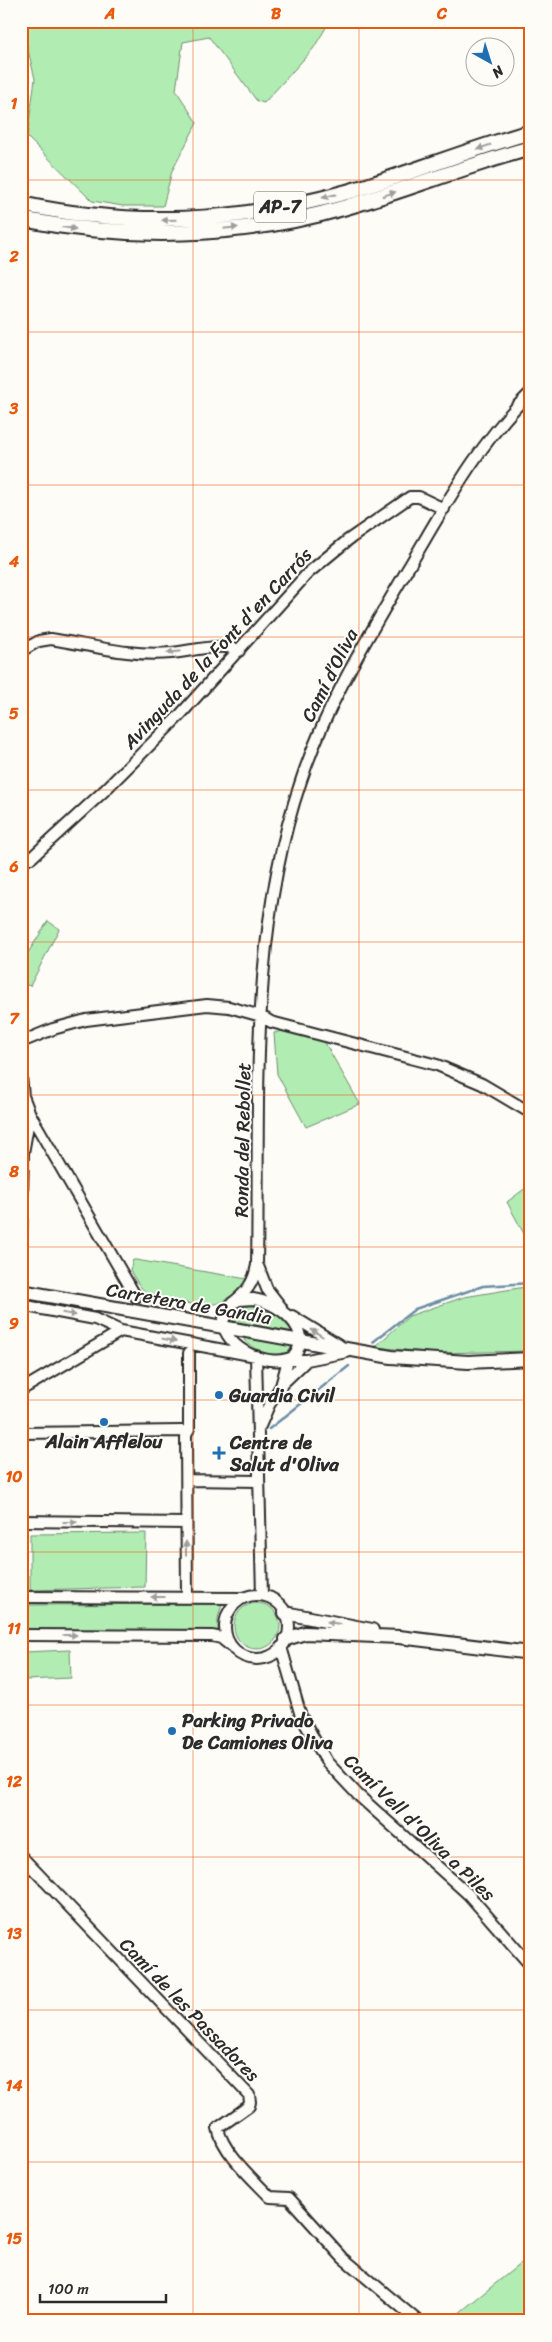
<svg xmlns="http://www.w3.org/2000/svg" width="552" height="2342" viewBox="0 0 552 2342" font-family="Sriracha,sans-serif">
  <style>
    .green { fill: #b1ecb2; stroke: #6e8c6e }
    .lines { fill: none; stroke-linecap: round; stroke-linejoin: round }
    .stream { stroke: #6c8da5; stroke-width: 2.5 }
    .minor-casing { stroke: #2b2b2b; stroke-width: 14 }
    .major-casing { stroke: #2b2b2b; stroke-width: 16 }
    .highway-casing { stroke: #2b2b2b; stroke-width: 18 }
    .minor { stroke: #fdfcf7; stroke-width: 10 }
    .major { stroke: #fdfcf7; stroke-width: 12 }
    .highway { stroke: #fdfcf7; stroke-width: 14 }
    .oneway { fill: #9e9e9b }
    .grid { fill: none; stroke: #e8590c; stroke-width: 1; stroke-opacity: 0.55 }
    .poi-dot { fill: #1f6fb2; stroke: #fdfcf7; stroke-width: 2 }
    .labels { text-anchor: middle; stroke-width: 4; stroke-linejoin: round; paint-order: stroke }
    .shield { fill: #fdfcf7; stroke: #6a6a68; stroke-width: 1 }
    .shield-label { font-size: 18px; font-weight: bold; fill: #2b2b2b }
    .street-label { font-size: 19px; fill: #2b2b2b; stroke: #fdfcf7 }
    .poi-label { font-size: 19px; font-weight: bold; fill: #2b2b2b; stroke: #fdfcf7; text-anchor: start }
    .neatline { fill: none; stroke: #e8590c; stroke-width: 2 }
    .grid-label { font-size: 16px; text-anchor: middle; font-weight: bold; fill: #e8590c }
  </style>
  <rect width="100%" height="100%" fill="#fdfcf7"/>
  <filter id="ink" filterUnits="userSpaceOnUse"><feTurbulence type="fractalNoise" baseFrequency=".02" numOctaves="2"/><feDisplacementMap in="SourceGraphic" scale="10" xChannelSelector="R" yChannelSelector="G"/><feConvolveMatrix kernelMatrix="1 2 1 2 8 2 1 2 1" color-interpolation-filters="sRGB"/></filter>
  <g filter="url(#ink)">
    <path class="green" d="M21,21h309l-17,28 -49,54 -7,-2 -48,-64 -26,5 -7,48 21,33 -25,48 -9,35h-40l-31,-5 -65,-64 8,-58z
      M48,921l11,8 -29,57 -9,-3v-19z
      M290,1029l34,12 36,63 -54,23 -29,-53 -3,-41z
      M531,1184v63l-24,-45z
      M133,1260h3l111,19c-13,29 -42,28 -69,23 -10,-1 -21,-2 -30,-8 -8,-6 -13,-15 -18,-24z
      M531,1286v65l-96,2 -60,-6 34,-31 55,-19z
      M256,1306l22,10 15,16 -1,3 -58,-10c-3,-15 10,-20 22,-19z
      M245,1338l45,8 1,1 -1,5c-16,10 -34,-1 -46,-12z
      M146,1533l-1,54 -115,3v-56z
      M234 1626a23 23 0 1 1 46 0a23 23 0 1 1-46 0Z
      M222,1604l-4,14v12l-197,-1v-24z
      M70,1650l1,28 -45,2 -2,-28z
      M531,2255v60l-8,6h-74z"/>
    <g class="lines">
      <path class="stream" d="M373,1342l42,-33 68,-23 48,-3
        M269,1429l80,-63"/>
      <g class="minor-casing">
        <path id="minor" d="M21,651l18,-10 12,-2c39,6 81,18 120,14 17,-1 54,-12 68,-2
          M31,858l73,-67 76,-76 128,-142 40,-33 62,-43h9l25,12
          M21,1042l32,-13 33,-9 121,-15 22,2 32,9 10,6 166,43 45,19 49,29
          M21,1076l2,20 7,18 106,183
          M21,1244l2,-91 7,-39
          M258,1266l9,23 14,18
          M253,1299c24,3 62,30 41,57 -23,14 -70,-7 -71,-35l8,-17 8,-4z
          M231,1304c15,-11 23,-21 26,-39 3,-162 -9,-329 44,-484 25,-76 66,-142 106,-211 37,-62 71,-127 124,-178
          M21,1305l74,14 26,12 135,25 6,239
          M292,1316l47,29
          M21,1368v-63
          M281,1385l26,-25
          M21,1390l100,-59
          M260,1426l9,-21 12,-19 7,-26h19l40,-8
          M21,1433l161,-2 4,3
          M187,1480l71,1
          M21,1521l165,2
          M225 1627a32 32 0 1 1 64 0a32 32 0 1 1-64 0Z
          M21,1597l221,1
          M187,1597l-1,-163 3,-5v-76
          M21,1635l191,1 9,2 10,8
          M281,1647l20,69 26,46 31,33 110,99 63,72
          M21,1856l228,239 1,7 -1,4 -31,22c4,24 36,52 52,69l19,1 54,60 75,63"/>
      </g>
      <g class="major-casing">
        <path id="major" d="M21,1291l370,66 77,5 63,-3
          M285,1613l87,17
          M286,1639l19,-6 94,4 132,16"/>
      </g>
      <g class="highway-casing">
        <path id="highway" d="M21,204c113,24 215,19 326,-12 62,-18 122,-43 184,-60
          M21,219c106,21 218,19 322,-11 64,-18 124,-43 188,-60"/>
      </g>
      <use href="#minor" class="minor"/>
      <use href="#major" class="major"/>
      <use href="#highway" class="highway"/>
    </g>
    <defs><path id="oneway-solid" d="M-6-.8H1V-3.2L6.5 0L1 3.2V.8H-6Z" transform="scale(1.25)"/></defs>
    <g class="oneway">
      <use href="#oneway-solid" transform="translate(484 147) rotate(161)"/>
      <use href="#oneway-solid" transform="translate(389 194) rotate(-18)"/>
      <use href="#oneway-solid" transform="translate(329 196) rotate(166)"/>
      <use href="#oneway-solid" transform="translate(169 220) rotate(179)"/>
      <use href="#oneway-solid" transform="translate(69 228) rotate(8)"/>
      <use href="#oneway-solid" transform="translate(231 228) rotate(-6)"/>
      <use href="#oneway-solid" transform="translate(174 652) rotate(174)"/>
      <use href="#oneway-solid" transform="translate(69 1314) rotate(10)"/>
      <use href="#oneway-solid" transform="translate(317 1333) rotate(-148)"/>
      <use href="#oneway-solid" transform="translate(169 1340) rotate(11)"/>
      <use href="#oneway-solid" transform="translate(70 1522)"/>
      <use href="#oneway-solid" transform="translate(186 1548) rotate(-90)"/>
      <use href="#oneway-solid" transform="translate(158 1597) rotate(-180)"/>
      <use href="#oneway-solid" transform="translate(334 1623) rotate(-170)"/>
      <use href="#oneway-solid" transform="translate(70 1635)"/>
    </g>
  </g>
  <path class="grid" d="M193,21v2300M359,21v2300M21,180h510M21,332h510M21,485h510M21,637h510M21,790h510M21,942h510M21,1095h510M21,1247h510M21,1400h510M21,1552h510M21,1705h510M21,1857h510M21,2010h510M21,2162h510"/>
  <g class="poi-dot">
    <circle cx="219" cy="1395" r="5"/>
    <circle cx="104" cy="1422" r="5"/>
    <path d="M216.5 1445.5h5v5h5v5h-5v5h-5v-5h-5v-5h5z"/>
    <circle cx="172" cy="1731" r="5"/>
  </g>
  <g class="labels">
    <rect class="shield" x="254" y="191.5" width="52" height="31" rx="4"/>
    <g class="shield-label">
      <text x="280" y="213">AP-7</text>
    </g>
    <g class="street-label">
      <text transform="translate(217 648) rotate(-47)" y="7">Avinguda de la Font d'en Carrós</text>
      <text transform="translate(329 675) rotate(-63)" y="7">Camí d’Oliva</text>
      <text transform="translate(242 1140) rotate(-89)" y="7">Ronda del Rebollet</text>
      <text transform="translate(189 1303) rotate(10)" y="7">Carretera de Gandia</text>
      <text transform="translate(420 1827) rotate(44)" y="7">Camí Vell d'Oliva a Piles</text>
      <text transform="translate(190 2009) rotate(46)" y="7">Camí de les Passadores</text>
    </g>
    <g class="poi-label">
      <text x="229" y="1402">Guardia Civil</text>
      <text x="104" y="1448" text-anchor="middle">Alain Afflelou</text>
      <text x="230" y="1449">Centre de<tspan x="230" dy="22">Salut d'Oliva</tspan></text>
      <text x="182" y="1727">Parking Privado<tspan x="182" dy="22">De Camiones Oliva</tspan></text>
    </g>
  </g>
  <rect width="552" height="2342" fill="none" stroke="#fdfcf7" stroke-width="55"/>
  <g transform="translate(490 62) rotate(141)"><circle r="24" fill="#fdfcf7" stroke="#a9a8a5"/>
  <path d="M0-4L9 19L0 12L-9 19Z" fill="#1f6fb2"/>
  <text y="-8" font-size="14" font-weight="bold" text-anchor="middle" fill="#2b2b2b">N</text>
  </g>
  <path d="M40 2294v8h126v-8" fill="none" stroke="#2b2b2b" stroke-width="2.5"/>
  <text x="48" y="2294" font-size="15" fill="#2b2b2b" stroke="#fdfcf7" stroke-width="4" paint-order="stroke">100 m</text>
  <rect x="28" y="28" width="496" height="2286" class="neatline"/>
  <g class="grid-label">
    <text x="110" y="19">A</text>
    <text x="276" y="19">B</text>
    <text x="442" y="19">C</text>
    <text x="14" y="109">1</text>
    <text x="14" y="262">2</text>
    <text x="14" y="414">3</text>
    <text x="14" y="567">4</text>
    <text x="14" y="719">5</text>
    <text x="14" y="872">6</text>
    <text x="14" y="1024">7</text>
    <text x="14" y="1177">8</text>
    <text x="14" y="1329">9</text>
    <text x="14" y="1482">10</text>
    <text x="14" y="1634">11</text>
    <text x="14" y="1787">12</text>
    <text x="14" y="1939">13</text>
    <text x="14" y="2091">14</text>
    <text x="14" y="2244">15</text>
  </g>
</svg>
